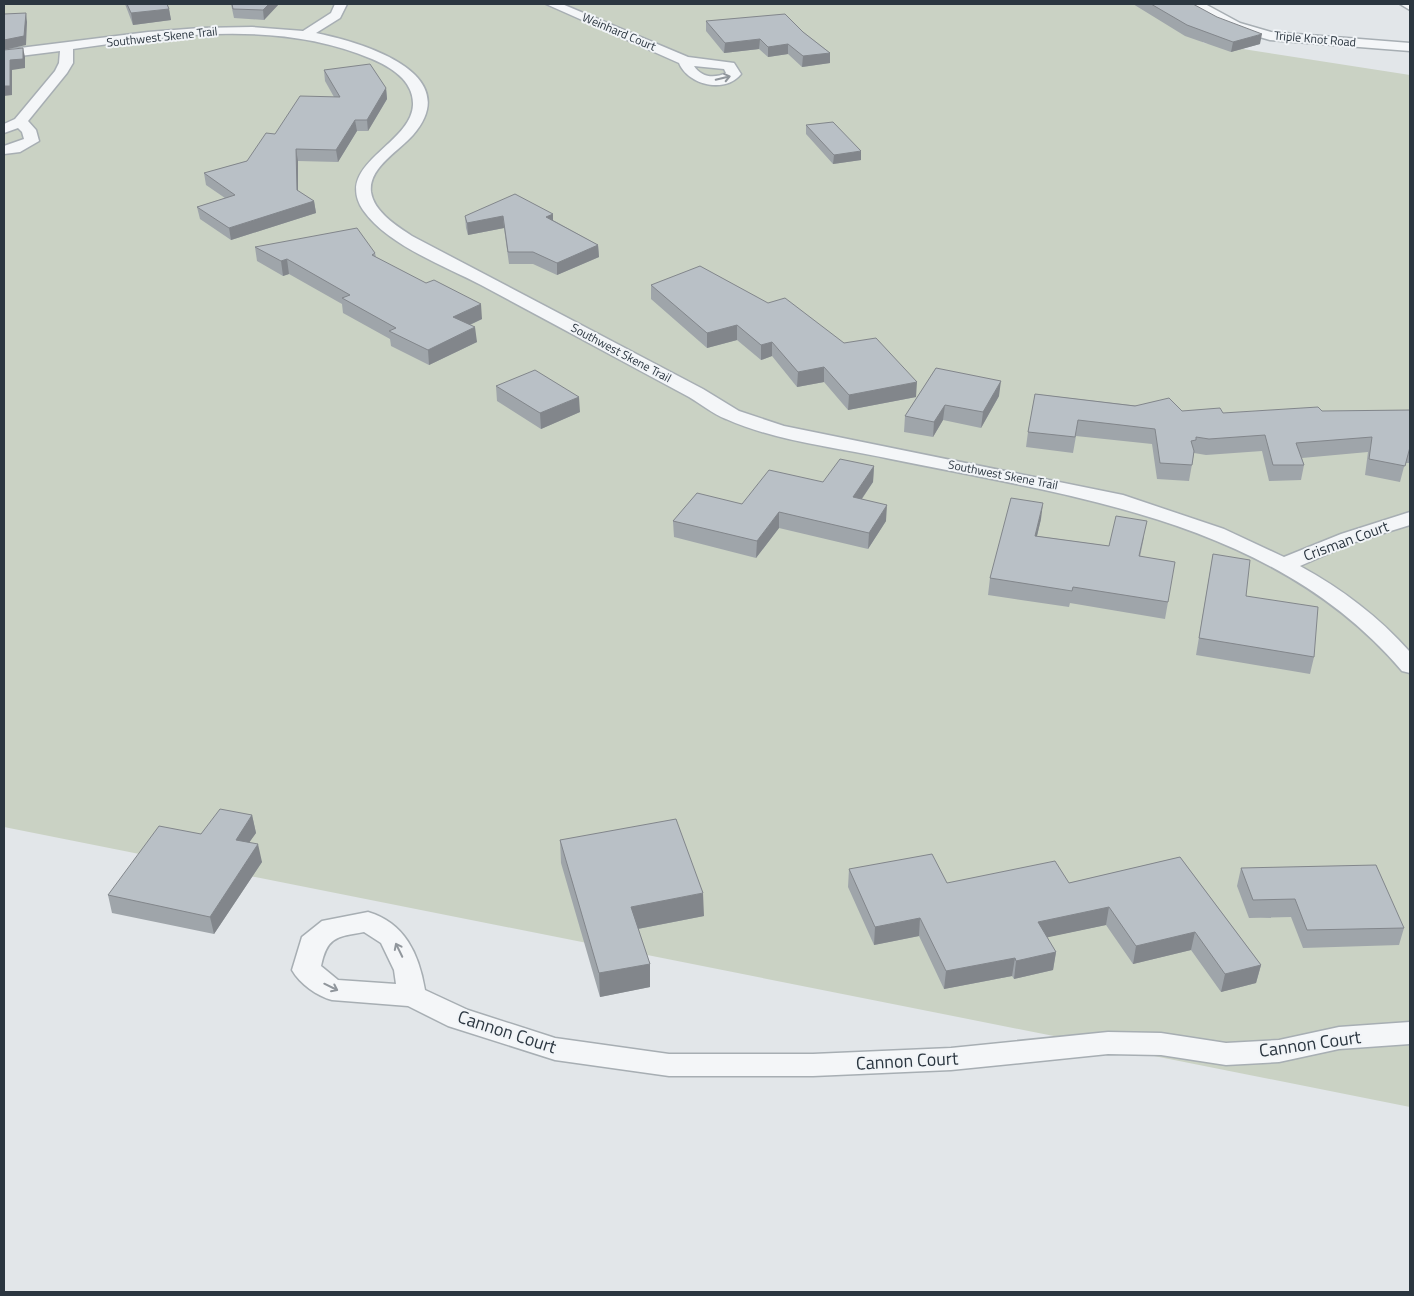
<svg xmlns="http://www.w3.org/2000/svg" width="1414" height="1296" viewBox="0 0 1414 1296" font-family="'Titillium Web',sans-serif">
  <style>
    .green { fill: #cad2c4 }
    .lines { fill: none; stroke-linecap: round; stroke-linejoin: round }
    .street-casing { stroke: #a7aeb3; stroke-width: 3 }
    .street { fill: #f4f6f8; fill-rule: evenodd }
    .wall { fill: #9fa5aa }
    .shaded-wall { fill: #82868b }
    .building { fill: #b9c0c6; stroke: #82868b }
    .oneway { stroke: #90969c }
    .labels { text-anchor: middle; stroke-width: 4; stroke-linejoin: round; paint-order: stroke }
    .far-street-label { font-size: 12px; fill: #2b3640; stroke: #f1f4f7 }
    .street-label { font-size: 15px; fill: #2b3640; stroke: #f1f4f7 }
    .near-street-label { font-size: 18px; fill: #2b3640; stroke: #f1f4f7 }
  </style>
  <rect width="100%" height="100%" fill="#e2e6e9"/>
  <path class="green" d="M4,4h1147l53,39 206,32v1032l-1406,-280z"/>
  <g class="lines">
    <g class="street-casing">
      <path id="street" d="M335,4h12l-7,14 -24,15c43,9 151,39 97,102 -14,16 -45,33 -42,57 3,20 26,34 41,44l291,153 36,22 45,15 339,69 101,34 60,28 57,-23 69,-22v13l-55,17 -55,24c42,23 78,50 110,86v21l-8,-2c-129,-152 -333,-175 -516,-213 -53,-11 -110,-17 -160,-39 -13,-5 -25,-15 -37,-22 -69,-37 -139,-75 -208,-112 -36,-19 -94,-40 -118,-75 -30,-46 48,-65 50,-105 1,-24 -22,-38 -41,-46 -93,-40 -201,-24 -299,-10v14l-6,10 -39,48 8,9 3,11 -19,11 -16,2v-8l20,-7 -2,-7 -4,-4 -14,5v-9l11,-5 40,-48 4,-8 1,-12 -56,7v-8l144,-18 52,-4 52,-1 51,4 28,-18z
        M546,4h16l126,53 46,6 7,11c-16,20 -53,11 -62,-11zM694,66l30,3 2,4c-12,6 -25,4 -32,-7z
        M1190,4h15l35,19 31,9 139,11v8l-140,-11 -38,-11z
        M1400,4h10v6z
        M368,912c37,11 51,42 57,78l43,20 87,28 114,16h144l138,-6 157,-16 53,1 65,10 53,-3 60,-13 71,-5v22l-71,5 -60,13 -53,3 -65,-10 -53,-1 -157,16 -138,6h-144l-114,-16 -107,-34 -40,-20 -76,-6c-15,-4 -32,-16 -40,-30l10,-33 20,-16zM364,932l17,11 13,27 2,14 -58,-4 -17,-14c6,-29 15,-29 43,-34z"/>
    </g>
    <use href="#street" class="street"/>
  </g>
  <path class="wall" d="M125,4h42l2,5 2,11 -38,5z
    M231,4h48l-15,16 -30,-2z
    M1133,4h60l67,40 -29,8 -46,-16z
    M706,21l97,11 27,21v10l-28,4 -14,-13 -20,3 -9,-8 -35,4 -18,-22z
    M324,70l62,18 1,11 -19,32h-11l-19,31 -40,-1v30l16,10 2,12 -85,27 -31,-21 -3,-12 28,-9 -19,-13 -2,-12 43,-12 28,-27 59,-37 -9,-16z
    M806,125l55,35 -28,4 -27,-30z
    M553,214v6l45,25 1,12 -42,18 -24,-11h-24l-5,-36 -36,7 -2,-7 -1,-12z
    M255,247l120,6 1,4 106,62 -12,6 7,17 -48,23 -38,-19 -1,-7 -47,-26 -1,-9 -53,-30 -6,2 -26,-15z
    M651,285l193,58 72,54 -68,13 -24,-28 -27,5 -25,-31 -11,4 -24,-20 -30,8 -56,-49z
    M936,368l63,28 -18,32 -38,-8 -10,17 -29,-5 1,-16z
    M496,386l84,26 -39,17 -44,-28z
    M1035,394l147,17 41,2 187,-3v53h-5l-5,19 -35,-7 3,-23 -66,6 2,7 -3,15 -32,1 -7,-30 -56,4 -12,-2 -5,28 -32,-2 -5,-35 -76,-8 -3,17 -47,-6 2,-15z
    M874,466l-1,16 -11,17 24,22 -18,28 -89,-21 -23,30 -82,-21 -1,-16 69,-17 81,-22z
    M1041,519l-4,17 72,10 35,-9 -4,20 28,45 -3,17 -95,-16 -1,4 -81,-12 2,-17z
    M1213,554l33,42 68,61 -4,17 -114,-19z
    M252,815l4,18 -7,9 13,20 -48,72 -102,-21 -4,-18 93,-61z
    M560,840l144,76 -66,13 12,35v23l-50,10 -39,-134z
    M1180,857l81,108 -5,18 -35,9 -30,-42 -58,14 -27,-39 -59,12 9,15 -3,18 -39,9 -2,-3 -68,13 -25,-53 -45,9 -26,-58 1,-18 98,14h122z
    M1241,868l163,60 -5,17 -96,3 -12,-31 -42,1 -12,-32z"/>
  <path class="shaded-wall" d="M269,4h10l-15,16 -1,-10z
    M169,9l2,11 -38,5 -2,-12z
    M26,13l1,9 -1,23 -22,5v-10z
    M1262,34l-2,10 -29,8 2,-10z
    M760,39l-1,10 -35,4 1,-10z
    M788,44v10l-20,3v-10z
    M23,48l2,9v11l-13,2v25l-8,1v-10l6,-26z
    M830,53v10l-28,4 1,-11z
    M386,88l1,11 -19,32 -1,-11z
    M355,120l2,11 -19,31 -2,-12z
    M296,149l2,12v41l-1,-12z
    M861,151v9l-28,4 1,-9z
    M314,201l2,12 -85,27 -2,-12z
    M553,214v12l-7,-9z
    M503,216l1,12 -36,7 -1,-12z
    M598,245l1,12 -42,18v-12z
    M287,259l2,15 -6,2 -2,-15z
    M481,304l1,15 -28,13 -1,-15z
    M737,325v15l-30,8v-15z
    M475,327l2,15 -48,23 -1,-15z
    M772,342v14l-11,4v-15z
    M824,367v15l-27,5 1,-15z
    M1001,381l-2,15 -18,32 2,-16z
    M917,382l-1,15 -68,13 1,-15z
    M579,397l1,15 -39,17 -1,-16z
    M945,405l-2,15 -10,17 1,-15z
    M874,466l-1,16 -21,31 1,-16z
    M1043,503l-2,16 -8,33 2,-16z
    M887,505l-1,16 -18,28 1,-16z
    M779,512v16l-23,30 1,-17z
    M252,815l4,18 -17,24 -3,-17z
    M258,844l4,18 -48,72 -4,-17z
    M703,893l1,23 -72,14 -1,-23z
    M1109,907l-3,18 -71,15 3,-18z
    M920,918l-1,18 -45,9 1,-18z
    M1195,932l-4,18 -58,14 3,-18z
    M1056,952l-3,18 -39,9 2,-18z
    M1015,958l-3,18 -68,13 2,-18z
    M650,964v23l-50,10 -1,-24z
    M1261,965l-5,18 -35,9 4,-18z"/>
  <path class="building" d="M127,4h40l2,5 -38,4z
    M232,4h37l-6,6 -30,-1z
    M1151,4h42l24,13 45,17 -29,8 -46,-17z
    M26,13l-2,23 -20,4v-26z
    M785,14l18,18 27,21 -27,3 -15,-12 -20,3 -8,-8 -35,4 -19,-22z
    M23,48v11l-13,1v26h-6v-36z
    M370,64l16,24 -19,32h-12l-19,30 -40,-1 1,41 17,11 -85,27 -32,-21 38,-12 -31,-22 43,-12 19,-28 9,1 25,-38 40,1 -16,-27z
    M833,122l28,29 -27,4 -28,-30z
    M515,194l38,20 -7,3 52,28 -41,18 -24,-11h-25l-5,-36 -36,7 -2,-7z
    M357,228l18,25 -3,2 54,28 8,-3 47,24 -28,13 22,10 -47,23 -39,-19 7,-3 -54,-30 8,-3 -63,-36 -6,2 -26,-14z
    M700,266l68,37 17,-5 59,45 32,-5 41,44 -68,13 -25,-28 -26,5 -26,-30 -11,3 -24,-20 -30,8 -56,-48z
    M936,368l65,13 -18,31 -38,-7 -11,17 -29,-6z
    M535,370l44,27 -39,16 -44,-27z
    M1035,394l100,12 34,-8 13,13 38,-3 3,5 95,-6 4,4 88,-1v37l-5,19 -36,-7 3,-22 -76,6 8,22h-31l-8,-30 -56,4 -13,-2v3l-5,1 3,10 -2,14 -32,-2 -5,-34 -77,-9 -3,17 -47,-5z
    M840,459l34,7 -21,31 34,8 -18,28 -90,-21 -22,29 -84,-20 24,-28 45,11 27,-34 54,12z
    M1011,498l32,5 -8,33 74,10 7,-30 31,5 -8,35 36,6 -7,40 -95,-15 -1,4 -82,-13z
    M1213,554l37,6 -4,36 72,11 -4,50 -115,-19z
    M220,809l32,6 -16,25 22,4 -48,73 -102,-22 51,-69 42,8z
    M676,819l27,74 -72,14 19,57 -51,9 -39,-133z
    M932,854l15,29 108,-22 14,22 111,-26 81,108 -36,9 -30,-42 -59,14 -27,-39 -71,15 18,30 -40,9 -1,-3 -69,13 -26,-53 -45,9 -26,-58z
    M1376,865l28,63 -97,2 -12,-31 -42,1 -12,-32z"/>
  <defs><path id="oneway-shaft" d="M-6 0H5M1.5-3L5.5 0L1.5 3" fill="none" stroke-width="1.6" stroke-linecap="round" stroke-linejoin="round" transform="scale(1.25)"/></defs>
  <g class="oneway">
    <use href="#oneway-shaft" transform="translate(723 78) rotate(-13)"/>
    <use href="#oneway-shaft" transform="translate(399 950) rotate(-116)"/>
    <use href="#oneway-shaft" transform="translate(331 987) rotate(26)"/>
  </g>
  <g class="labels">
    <g class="far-street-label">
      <text transform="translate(619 32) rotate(23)" y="4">Weinhard Court</text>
      <text transform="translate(162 37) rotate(-6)" y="4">Southwest Skene Trail</text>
      <text transform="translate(1315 39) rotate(5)" y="4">Triple Knot Road</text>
      <text transform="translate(621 353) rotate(28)" y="4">Southwest Skene Trail</text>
      <text transform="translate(1003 475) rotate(11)" y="4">Southwest Skene Trail</text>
    </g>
    <g class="street-label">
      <text transform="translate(1346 541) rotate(-20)" y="5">Crisman Court</text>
    </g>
    <g class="near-street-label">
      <text transform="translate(507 1032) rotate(18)" y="6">Cannon Court</text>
      <text transform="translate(1310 1044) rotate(-8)" y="6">Cannon Court</text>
      <text transform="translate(907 1061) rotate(-3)" y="6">Cannon Court</text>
    </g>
  </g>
  <rect width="1414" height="1296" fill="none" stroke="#2b3640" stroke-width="10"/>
</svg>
